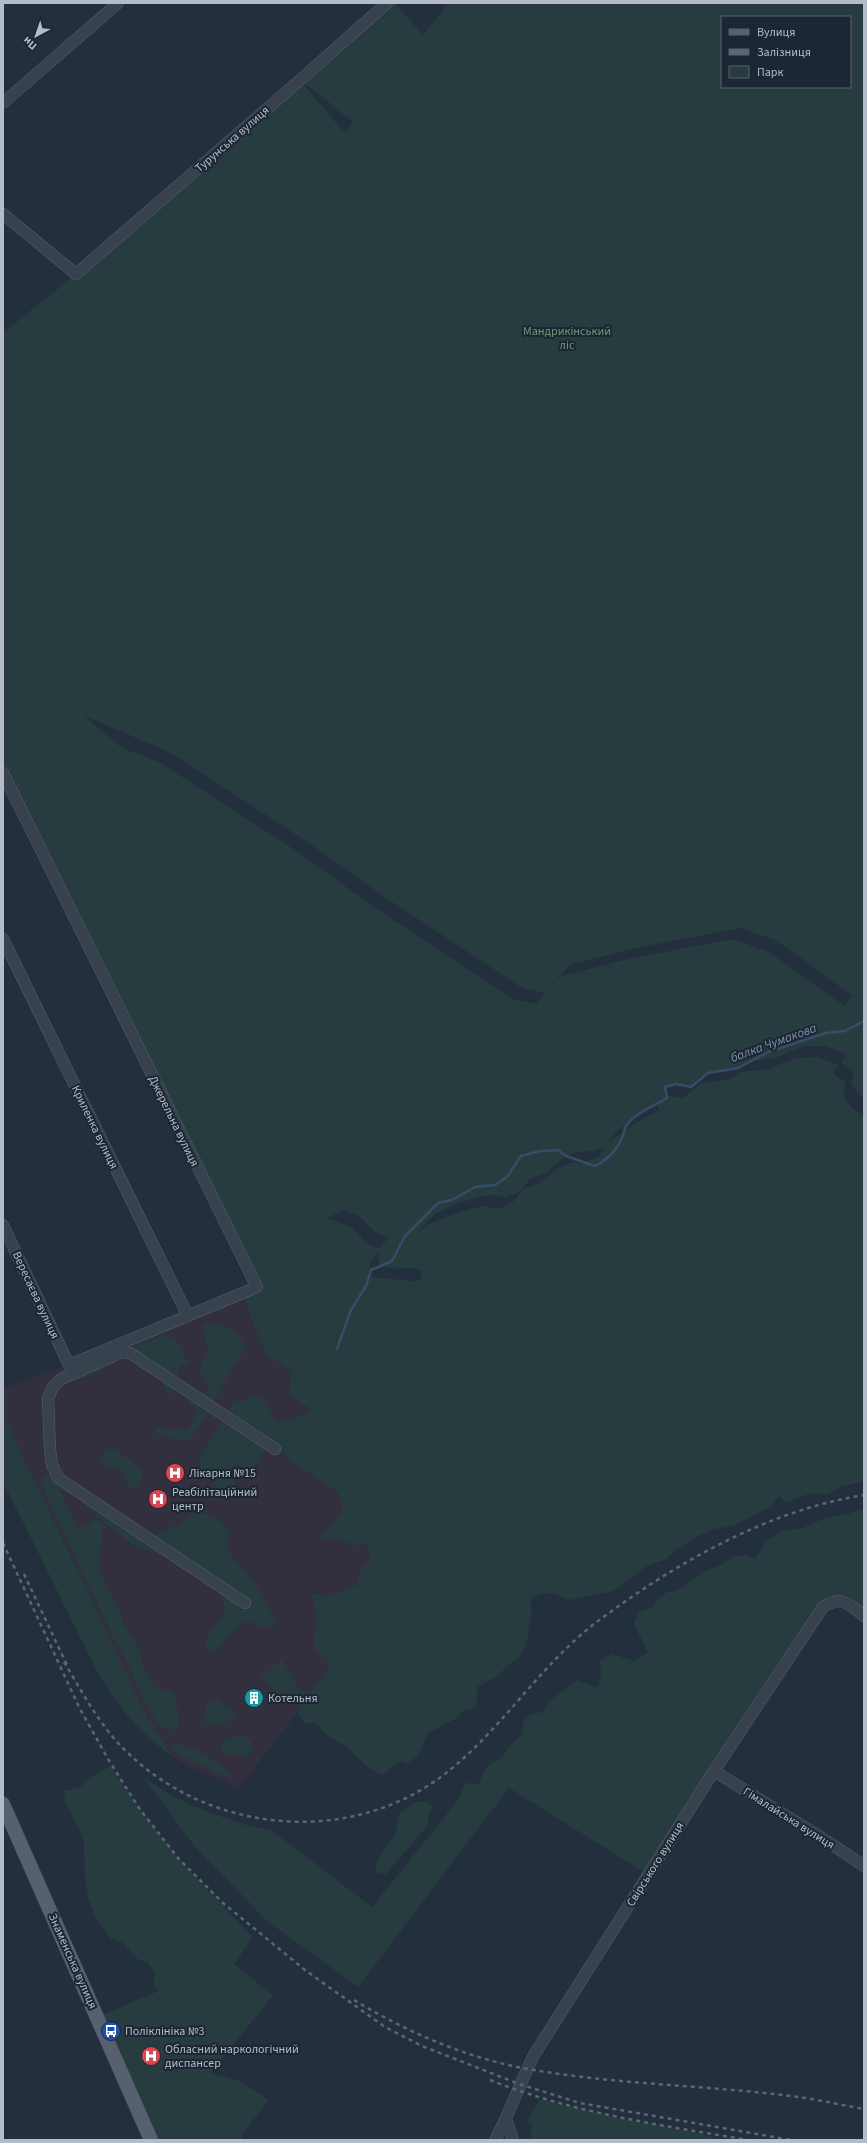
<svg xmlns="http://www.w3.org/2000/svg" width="867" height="2143" viewBox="0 0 867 2143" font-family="'Source Sans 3',sans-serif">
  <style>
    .medical { fill: #32303f }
    .green { fill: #263c3f; fill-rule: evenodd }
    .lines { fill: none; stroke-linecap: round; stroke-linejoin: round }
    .stream { stroke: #394c67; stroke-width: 2.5 }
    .minor-casing { stroke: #565f6c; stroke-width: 12 }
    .major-casing { stroke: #414a57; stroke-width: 15 }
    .minor { stroke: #38414e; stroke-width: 11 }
    .major { stroke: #56606e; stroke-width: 14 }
    .rail { stroke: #5a6575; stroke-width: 2.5; stroke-dasharray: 4 4; stroke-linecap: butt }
    .labels { text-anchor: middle; stroke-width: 4; stroke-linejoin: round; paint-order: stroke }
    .street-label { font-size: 12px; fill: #b4bcc9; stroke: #1d2633 }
    .park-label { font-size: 12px; fill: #6b9a76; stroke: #1d2633 }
    .poi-label { font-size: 12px; fill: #b4bcc9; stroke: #1d2633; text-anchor: start }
    .water-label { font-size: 13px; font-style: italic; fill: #7c92b1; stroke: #1d2633 }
  </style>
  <rect width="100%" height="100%" fill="#242f3e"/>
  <path class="medical" d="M241,1292l24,62 27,18 -4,21 22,18 88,160 -101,142 -58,75 -47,-20 -21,-13 -25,-41 -143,-300v-26l66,-23z"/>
  <path class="green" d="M387,3h8l28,32 26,-32h415v1096l-13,-15 3,-12 -13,-10 6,-8 -21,-8h-22l-31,13 -25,2 -10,7 -30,5 -9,5 -8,9 -15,-3 -11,3 1,8 17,3 17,-14 30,-5 10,-7 25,-2 31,-12 22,-1 21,8 -6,8 13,10 -3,12 8,12 13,9v365l-24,6 -12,7 -17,-1 -25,10 -7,-7 -7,9 -11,7 -26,13 -24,5 -13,6 -22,14 -11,10 -15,4 -36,27 -45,9 -14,-6 -15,-1 -10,7 2,10 -6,36 -8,12 -11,8 -9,10 -20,10 -2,21 -12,3 -9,9 -27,14 -10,22 -11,9 -8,-3 -16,14 -15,-8 -23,-21 -15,-9 -14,-13 -12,-1 -7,-10 5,-8 -15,-4 -27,-23 22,-19 15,28 9,6 6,-2 19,-27 -9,-10 -8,-4 2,-38 -4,-18 20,1 27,-11 -1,-10 12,-14v-10l-5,-7 -10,3 -17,-8 -18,2 3,-8 20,-21 -4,-17 -7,-6 -39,-25 -6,-7 -20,-9c-7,9 -8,17 -18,23l-8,-5 -9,2 4,20 -3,9c-17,-4 -22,-17 -34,-29l1,-9 34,-57h10l8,-6 10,2 10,18 6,7h11l21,-12 -22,-17 4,-21 -27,-18 -24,-62 15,-5 -253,-514v-440l73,-59zM722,17h128v70h-128zM303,82l50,40 -8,11 -43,-50zM83,715l86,37 137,89 74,53 142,94 23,5 25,-28 66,-17 105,-20 36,13 76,55 -9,10 -75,-54 -36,-13 -105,20 -67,17 -25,28 -23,-5 -142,-94 -73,-53 -108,-70 -29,-19 -39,-15zM658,1104l1,6 -27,15 -23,17c5,-12 36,-32 49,-38zM604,1147l-5,9 -13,6 -17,1 -11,5 -20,16 -15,5 -11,14 -14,6 -13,-3 -12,2 -30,10 -16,7 -10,9 5,-8 13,-12 16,-8 30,-10 12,-1 13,3 14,-7 11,-13 15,-5 20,-17 11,-4 17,-1zM344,1210l15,6 16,16 13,6 -9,11 -12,-6 -16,-16 -24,-9zM378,1252l2,14c14,3 27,0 40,4l2,8 -7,4c-14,-4 -28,-2 -43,-5l-2,-15z
    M204,1323c18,-1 36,7 42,25l-22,34 -15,30 -19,28 -6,2 -28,-8 -2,-7 20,4 14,-3 7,-12 1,-7 -5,-5 2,-7 13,-2c6,-12 -1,-14 -7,-24l9,-20 -5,-21z
    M166,1335c19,7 14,15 23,29h-9l-8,31 -8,-4 1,-18c-14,-18 -23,-16 -44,-16 -14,11 -34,24 -52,23l61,-32z
    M3,1414l143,300 25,41c-32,-21 -54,-51 -74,-84l-94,-189z
    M116,1449l27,23 -6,18 -9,-4 -6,-16 -20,-4 -3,-9 7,-7z
    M46,1474c18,13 20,38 33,54l9,-3 7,-6 8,5 -4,47 21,42 2,9 19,31v10l15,26 18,3c3,12 6,26 3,36 -2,1 -6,2 -9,1 -19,-2 -39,-72 -52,-86l-77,-163z
    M84,1497l69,39 27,-13 15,-12c9,1 27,9 32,18 3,6 -1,12 1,18 5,18 19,22 27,36 8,13 11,26 22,37l-4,8 -16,-3 -9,-4c-15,6 -23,20 -33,32l-8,-5 -1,-10 18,-24 -2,-31 -46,-17 -15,-12 -29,-9 -46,-38z
    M864,1508v108l-30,-16 -187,274 -138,-86 -151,199 -91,-66 -72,-74 -52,-70 33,21 35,15 35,12 25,5 101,77 83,-103 11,-21 14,1 4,-14 6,-6 11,-6 15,-19 6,-5 2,-15 9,-5 10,-2 6,-11 28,-21 21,8 3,-14 -1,-13 12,-7 22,7 14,-9 -14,-28 4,-12 14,-4 6,-9 9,-7 10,-1 28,-20 16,-6 13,-9 11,-1 11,4 9,-18 18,-10 20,-3 19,-9 12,-3 11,-1z
    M217,1699l6,8 9,2 5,8 -17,8h-10l-7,-5 1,-9 4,-9z
    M242,1735l8,5 4,11 -8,6 -19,-3 -7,-5 3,-9z
    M170,1743c19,0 51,19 62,35 -6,-1 -49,-21 -55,-25 -4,-3 -5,-6 -7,-10z
    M111,1766l28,43 40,51 74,77 -19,27 39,31 -62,78 29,8 29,19 -28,36 3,4h-93l-53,-123 60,-26 -5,-6 2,-13 -8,-10 -10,-3 -14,-16 -12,-4 -15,-20 -8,-20 -3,-22 -1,-32 -3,-12 -16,-32 -1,-10 15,-3 10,-10z
    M426,1801l8,7 -6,7v10l-42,49 -10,-2v-9l20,-31 4,-19 16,-11z
    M540,2099l75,18 88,17 16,6h-203l16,-3 -2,-8 3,-2 -5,-7z"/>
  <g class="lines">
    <path class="stream" d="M337,1349l14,-39 15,-24 5,-16 21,-9 13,-25 33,-33 14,-3 23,-13 20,-2 12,-8 14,-21 19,-5 18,-1 8,6 29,10c12,-6 22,-16 27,-28 2,-4 2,-9 4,-12 9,-13 28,-20 41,-28l-2,-11 11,-3 15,3 17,-14 30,-5 30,-16 58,-19 19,-2 19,-10"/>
    <g class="minor-casing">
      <path id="minor" d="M3,103l115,-100
        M3,214l73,60 224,-194 87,-77
        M3,773l254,514 -188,78 -66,-140
        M3,939l185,377
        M245,1603l-187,-125 -6,-13 -2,-15 -2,-52 5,-11 8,-8 61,-27 8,1 145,96
        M714,1771l113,70 37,25
        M506,2119l7,21
        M495,2140c15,-28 25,-57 39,-85l180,-284 109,-164c19,-12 25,-3 41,9"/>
    </g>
    <g class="major-casing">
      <path id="major" d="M3,1804l148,336"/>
    </g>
    <use href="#minor" class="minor"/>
    <use href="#major" class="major"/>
    <path class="rail" d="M3,1543l76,164 29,52 31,49 39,50 45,45 82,67 80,57 37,19 97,38 61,19 211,37
      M24,1574l43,91
      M64,1662c19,31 36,65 64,91 82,79 216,93 310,26 59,-42 100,-113 160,-158 78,-58 168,-110 266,-126
      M354,2000c53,32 112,58 174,69 89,16 181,16 270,28 22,3 44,8 66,12
      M490,2080c83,33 170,45 258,60"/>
  </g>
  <defs>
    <g id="hospital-disc" transform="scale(1)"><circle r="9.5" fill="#e0444e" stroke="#1d2633"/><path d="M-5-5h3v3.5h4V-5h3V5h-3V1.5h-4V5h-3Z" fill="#fff"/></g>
    <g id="building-disc" transform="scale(1)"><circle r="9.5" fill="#0f9aa8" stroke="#1d2633"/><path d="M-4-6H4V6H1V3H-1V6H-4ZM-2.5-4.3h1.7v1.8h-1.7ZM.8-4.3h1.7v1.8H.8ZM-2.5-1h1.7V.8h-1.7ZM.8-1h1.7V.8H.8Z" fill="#fff"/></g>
    <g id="bus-disc" transform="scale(1)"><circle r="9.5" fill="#1a4fb4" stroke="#1d2633"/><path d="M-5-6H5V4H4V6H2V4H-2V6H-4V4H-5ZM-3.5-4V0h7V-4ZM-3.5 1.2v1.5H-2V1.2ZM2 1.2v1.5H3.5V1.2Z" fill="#fff"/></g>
  </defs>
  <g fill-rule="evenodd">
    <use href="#hospital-disc" x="175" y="1473"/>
    <use href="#hospital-disc" x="158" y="1499"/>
    <use href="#building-disc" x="254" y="1698"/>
    <use href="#bus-disc" x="111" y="2031"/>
    <use href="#hospital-disc" x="151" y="2056"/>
  </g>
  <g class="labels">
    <g class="street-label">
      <text transform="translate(232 139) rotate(-41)" y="4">Турунська вулиця</text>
      <text transform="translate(174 1121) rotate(64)" y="4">Джерельна вулиця</text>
      <text transform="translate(95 1127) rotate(64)" y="4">Криленка вулиця</text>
      <text transform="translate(36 1295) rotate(65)" y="4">Вересаєва вулиця</text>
      <text transform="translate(789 1818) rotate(32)" y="4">Гімалайська вулиця</text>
      <text transform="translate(655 1864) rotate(-58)" y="4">Свірського вулиця</text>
      <text transform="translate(73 1961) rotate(66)" y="4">Знаменська вулиця</text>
    </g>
    <g class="park-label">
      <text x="567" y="335">Мандрикінський<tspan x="567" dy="14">ліс</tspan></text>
    </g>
    <g class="poi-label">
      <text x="189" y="1477">Лікарня №15</text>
      <text x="172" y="1496">Реабілітаційний<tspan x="172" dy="14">центр</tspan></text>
      <text x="268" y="1702">Котельня</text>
      <text x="125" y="2035">Поліклініка №3</text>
      <text x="165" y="2053">Обласний наркологічний<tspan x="165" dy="14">диспансер</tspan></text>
    </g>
    <g class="water-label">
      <text transform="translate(773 1042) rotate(-20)" y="5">балка Чумакова</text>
    </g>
  </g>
  <rect width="867" height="2143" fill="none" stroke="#b4bcc9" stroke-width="8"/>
  <rect x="721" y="16" width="130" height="72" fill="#1d2633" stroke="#59626f"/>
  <rect x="729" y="29" width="20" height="6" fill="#56606e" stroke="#59626f"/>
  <text x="757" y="36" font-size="12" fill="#b4bcc9">Вулиця</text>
  <rect x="729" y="49" width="20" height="6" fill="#5a6575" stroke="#59626f"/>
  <text x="757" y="56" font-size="12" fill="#b4bcc9">Залізниця</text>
  <rect x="729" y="66" width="20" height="12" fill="#263c3f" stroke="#59626f"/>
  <text x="757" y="76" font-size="12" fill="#b4bcc9">Парк</text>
  <g transform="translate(36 36) rotate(220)" stroke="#1d2633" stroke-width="3" paint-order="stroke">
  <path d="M0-3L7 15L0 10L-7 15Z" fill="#b4bcc9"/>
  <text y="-6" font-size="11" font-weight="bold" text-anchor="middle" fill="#b4bcc9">Пн</text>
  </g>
</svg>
